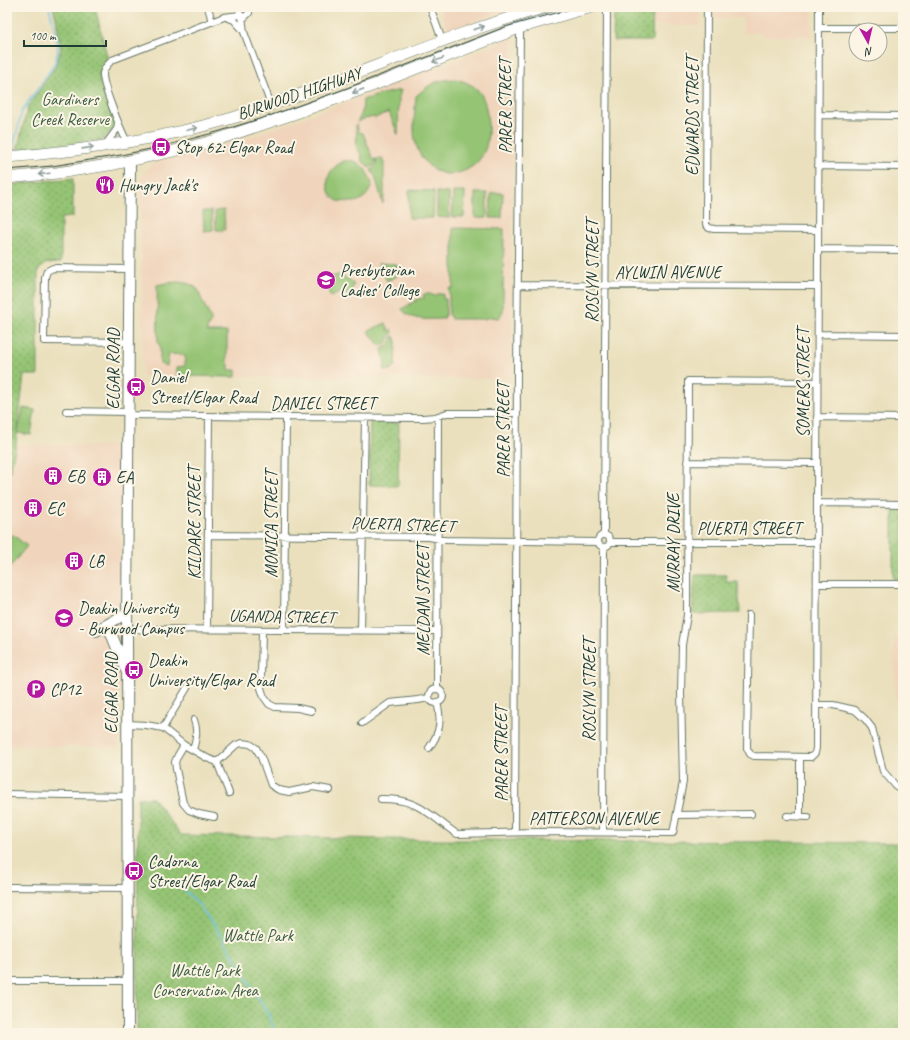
<svg xmlns="http://www.w3.org/2000/svg" width="910" height="1040" viewBox="0 0 910 1040" font-family="Caveat,sans-serif">
  <style>
    .built { fill: #f0d5bc }
    .grass { fill: #95c474; stroke: #5a8054 }
    .park { fill: url(#park-dots); stroke: #5a8054 }
    .lines { fill: none; stroke-linecap: round; stroke-linejoin: round }
    .stream { stroke: #6bc3e9; stroke-width: 1.5 }
    .minor-casing { stroke: #667664; stroke-width: 8 }
    .primary-casing { stroke: #667664; stroke-width: 12 }
    .trunk-casing { stroke: #667664; stroke-width: 12 }
    .minor { stroke: #fff; stroke-width: 6 }
    .primary { stroke: #fff; stroke-width: 10 }
    .trunk { stroke: #fff; stroke-width: 11 }
    .tram { stroke: #1f3d34; stroke-width: 1 }
    .oneway { stroke: #8f9e9a }
    .labels { text-anchor: middle; stroke-width: 4; stroke-linejoin: round; paint-order: stroke }
    .street-label { font-size: 17px; fill: #1f3d34; stroke: #fcf5e5 }
    .park-label { font-size: 17px; fill: #3c5f44; stroke: #fcf5e5 }
    .poi-label { font-size: 17px; fill: #1f3d34; stroke: #fcf5e5; text-anchor: start }
  </style>
  <defs>
    <pattern id="park-dots" width="8" height="8" patternUnits="userSpaceOnUse"><rect width="8" height="8" fill="#95c474"/><path d="M2 2h.1M6 6h.1" fill="none" stroke="#79a060" stroke-width="1.8" stroke-linecap="round"/></pattern>
  </defs>
  <rect width="100%" height="100%" fill="#fcf5e5"/>
  <filter id="ink" filterUnits="userSpaceOnUse"><feTurbulence type="fractalNoise" baseFrequency=".025" numOctaves="2"/><feDisplacementMap in="SourceGraphic" scale="8" xChannelSelector="R" yChannelSelector="G"/><feConvolveMatrix kernelMatrix="1 2 1 2 8 2 1 2 1" color-interpolation-filters="sRGB"/></filter>
  <filter id="wash" filterUnits="userSpaceOnUse"><feTurbulence type="fractalNoise" baseFrequency=".012" numOctaves="4" result="noise"/><feDisplacementMap in="SourceGraphic" scale="16" xChannelSelector="R" yChannelSelector="G"/><feGaussianBlur stdDeviation="0.9" result="paint"/><feColorMatrix in="noise" values="0 0 0 0 0 0 0 0 0 0 0 0 0 0 0 0 0 1.4 0 .05"/><feComposite in="paint" operator="in"/></filter>
  <g filter="url(#wash)">
    <rect width="100%" height="100%" fill="#eae0bd"/>
    <path class="built" d="M439,7h82l-33,10 -41,13z
      M653,7h47v19l-47,-1z
      M712,7h100v29h-49l-1,-3h-19v-15h-31z
      M511,38l2,1 -2,340 -368,-3 -3,-196 12,-17 46,-10 66,-21 127,-46z
      M16,444l105,2 1,45 -3,256 -112,-1v-270l3,-4z
      M894,638h9v64h-2l-6,-5z"/>
    <path class="grass" d="M456,79c21,6 28,13 31,35 2,14 2,30 -5,42 -8,13 -26,21 -40,17 -11,-3 -20,-13 -24,-23 -7,-15 -3,-38 -2,-54 15,-13 20,-16 40,-17z
      M401,90l-2,7 -1,38 -9,-23 -14,6 -2,-1 -9,2 -7,3 5,-9 1,-13 23,-7z
      M356,124l3,8 4,1 9,23v3h4l-2,6 -4,3 -9,-8 1,-3 -1,-3 -4,-6 -1,-3 1,-10 -1,-4z
      M377,159h6v4h1v35h-1v6l-8,-28 -4,-6 5,-5z
      M344,161c3,0 7,-1 10,0 10,3 15,14 18,23 -2,6 -4,11 -10,15 -4,3 -7,3 -12,3 -4,-1 -9,0 -12,-1 -10,-4 -13,-19 -8,-28 3,-6 9,-9 14,-12z
      M409,190l25,1 -1,27h-24z
      M437,192l12,1v25l-12,-1z
      M453,192h12l-1,25h-12z
      M475,193h12v25h-12z
      M491,193h12l-1,25h-12z
      M224,210l1,20h-9l-1,-19z
      M203,211h9l1,19 -9,1z
      M453,228l51,1 -1,82 -4,7 -8,-1 -7,2h-33l-1,-3h-1v-28h4z
      M378,263l18,1v2h2l-1,10 -10,5z
      M337,275l13,5 4,5 -4,9 -2,1 -7,-3 -10,5 -6,-13 2,-5z
      M178,282c10,1 21,3 22,14l11,23c1,4 -5,7 -4,13h20v30l2,2v6h7v7l-59,-1v-9l8,-1v-11l-16,-1 -2,12 -7,-2v-18l-2,-3 -1,-58 9,-2z
      M427,293l8,3 2,-2h6v5h3v17h-2v3c-14,0 -33,3 -42,-10l18,-11 1,1 3,-1 -1,-3z
      M386,323l3,8 2,-2 2,4 -3,2c-2,7 -3,9 -10,11l-12,-15z
      M394,336l2,5 -1,25 -4,4 -5,1 -2,-2 1,-6 -3,-14c6,-3 9,-5 10,-12z
      M23,408l12,2 -4,25 -13,-2z
      M12,534l15,12 -18,22 -2,-1v-26z"/>
    <path class="park" d="M53,7h42l13,53 -9,14 2,13 15,39 -14,14 -85,10 11,-44 27,-39 6,-18 -5,-30z
      M619,7h34l-1,34h-39l1,-32z
      M73,178v39l-12,1v44l-14,1 -9,7v105h-14l-8,69 -6,28 -3,4v-291z
      M370,422l29,1 -1,63 -29,-1z
      M893,508h10v71h-10z
      M695,575h31v7h12l2,31 -48,1z
      M138,798h15l28,37 264,5h70l388,3v190h-766z"/>
    <g class="lines">
      <path class="stream" d="M13,149l9,-38 28,-40 5,-8 3,-12 -1,-14 -8,-30
        M7,360l2,6 -2,10
        M177,883l23,23 28,41 41,69 6,17"/>
    </g>
  </g>
  <g filter="url(#ink)">
    <g class="lines">
      <g class="minor-casing">
        <path id="minor" d="M208,7l4,15
          M242,7c-3,2 -3,5 -2,8l4,2
          M430,7l12,33
          M707,7l-1,217 3,4 5,1 104,1
          M242,16l2,16 27,73
          M226,17l8,3 9,10
          M245,17l4,-4v-4l-2,-2
          M819,28h84
          M819,115l84,1
          M127,142c-6,-12 -25,-57 -24,-69 1,-5 5,-9 9,-13l112,-43 16,-2
          M105,145l12,-16 1,-6
          M818,166l85,1
          M818,249l85,1
          M518,285l299,1
          M818,334l85,1
          M129,342l-85,-1 1,-64 2,-6 6,-3 76,1
          M66,411l62,1
          M128,415l158,2 137,1 12,-1 12,-4h70
          M817,417l86,1
          M687,462l130,1
          M817,503l86,1
          M598 541a6 6 0 1 1 12 0a6 6 0 1 1-12 0Z
          M208,535l221,2 16,3 152,2
          M604,535l3,-528
          M610,542h207
          M817,584h86
          M749,615l-2,133 3,6 4,2 57,1 4,-4 1,-5 3,-741
          M207,630l2,-214
          M262,630l-1,47v11l3,9 5,7 6,3 23,1 13,3
          M284,630l2,-213
          M127,631l9,-2 301,2
          M361,631l4,-213
          M437,689l1,-273
          M429 696a7 7 0 1 1 14 0a7 7 0 1 1-14 0Z
          M816,705h17l22,5 10,9 7,9 11,43 12,14 8,6
          M362,723l28,-20 28,-3 11,-2
          M128,724l18,1 17,3 21,17 23,13 10,4 19,-17 6,-2 8,1 6,4 5,9 10,28 8,5 10,2 24,-5 17,3
          M163,728l24,-40
          M184,745l-6,10 -3,7 1,7 7,34 6,7 10,4 15,3
          M429,748c11,-15 13,-27 8,-46
          M193,750c3,-11 5,-19 1,-30
          M800,757v59
          M217,762l12,31
          M7,794l121,2
          M381,799c10,0 22,1 31,5 15,5 31,21 45,30l81,-2 135,1 10,-51 -2,-89 1,-48 5,-30 1,-234 129,1
          M677,815l74,-1
          M787,816l21,1
          M515,832l2,-460 3,-340 -1,-4
          M603,832l1,-284
          M7,887l121,1
          M7,981h121"/>
      </g>
      <g class="primary-casing">
        <path id="primary" d="M96,631l31,-18
          M110,631l16,39
          M128,1033l-1,-402 3,-470"/>
      </g>
      <g class="trunk-casing">
        <path id="trunk" d="M7,157c77,-6 155,-18 229,-40 20,-7 40,-14 60,-21 84,-30 165,-66 251,-89
          M7,178l50,-5 58,-9 68,-15 33,-9 80,-27 78,-28 145,-57 54,-16 20,-5"/>
      </g>
      <use href="#minor" class="minor"/>
      <use href="#primary" class="primary"/>
      <use href="#trunk" class="trunk"/>
      <path class="tram" d="M7,170l45,-4 69,-11 39,-8 57,-15 52,-16 70,-25 166,-64 73,-20"/>
    </g>
    <defs><path id="oneway-shaft" d="M-6 0H5M1.5-3L5.5 0L1.5 3" fill="none" stroke-width="1.6" stroke-linecap="round" stroke-linejoin="round"/></defs>
    <g class="oneway">
      <use href="#oneway-shaft" transform="translate(479 28) rotate(-18)"/>
      <use href="#oneway-shaft" transform="translate(438 60) rotate(158)"/>
      <use href="#oneway-shaft" transform="translate(358 91) rotate(160)"/>
      <use href="#oneway-shaft" transform="translate(192 129) rotate(-14)"/>
      <use href="#oneway-shaft" transform="translate(88 148) rotate(-8)"/>
      <use href="#oneway-shaft" transform="translate(44 174) rotate(173)"/>
    </g>
  </g>
  <defs>
    <g id="bus-disc" transform="scale(1)"><circle r="9.5" fill="#b5179e" stroke="#fcf5e5"/><path d="M-5-6H5V4H4V6H2V4H-2V6H-4V4H-5ZM-3.5-4V0h7V-4ZM-3.5 1.2v1.5H-2V1.2ZM2 1.2v1.5H3.5V1.2Z" fill="#fff"/></g>
    <g id="restaurant-disc" transform="scale(1)"><circle r="9.5" fill="#b5179e" stroke="#fcf5e5"/><path d="M-5-6h1v4h1v-4h1v4h1v-4h1v5L-1.5 .5V6h-2V.5L-5-1ZM5-6V6H3V1.5H1.5Q1.5-4 5-6Z" fill="#fff"/></g>
    <g id="school-disc" transform="scale(1)"><circle r="9.5" fill="#b5179e" stroke="#fcf5e5"/><path d="M0-5L7-2L0 1L-7-2ZM-4 1L0 2.5L4 1V4Q0 6-4 4Z" fill="#fff"/></g>
    <g id="building-disc" transform="scale(1)"><circle r="9.5" fill="#b5179e" stroke="#fcf5e5"/><path d="M-4-6H4V6H1V3H-1V6H-4ZM-2.5-4.3h1.7v1.8h-1.7ZM.8-4.3h1.7v1.8H.8ZM-2.5-1h1.7V.8h-1.7ZM.8-1h1.7V.8H.8Z" fill="#fff"/></g>
    <g id="university-disc" transform="scale(1)"><circle r="9.5" fill="#b5179e" stroke="#fcf5e5"/><path d="M0-5L7-2L0 1L-7-2ZM-4 1L0 2.5L4 1V4Q0 6-4 4Z" fill="#fff"/></g>
    <g id="parking-disc" transform="scale(1)"><circle r="9.5" fill="#b5179e" stroke="#fcf5e5"/><path d="M-3.5-5.5H1a3.5 3.5 0 0 1 0 7H-1V5.5H-3.5ZM-1-3.4V-.6H.8a1.4 1.4 0 0 0 0-2.8Z" fill="#fff"/></g>
  </defs>
  <g fill-rule="evenodd">
    <use href="#bus-disc" x="161" y="147"/>
    <use href="#restaurant-disc" x="105" y="185"/>
    <use href="#school-disc" x="326" y="280"/>
    <use href="#bus-disc" x="136" y="387"/>
    <use href="#building-disc" x="53" y="476"/>
    <use href="#building-disc" x="102" y="477"/>
    <use href="#building-disc" x="33" y="508"/>
    <use href="#building-disc" x="74" y="561"/>
    <use href="#university-disc" x="64" y="618"/>
    <use href="#bus-disc" x="134" y="670"/>
    <use href="#parking-disc" x="36" y="689"/>
    <use href="#bus-disc" x="134" y="871"/>
  </g>
  <g class="labels">
    <g class="street-label">
      <text transform="translate(299 93) rotate(-19)" y="6">BURWOOD HIGHWAY</text>
      <text transform="translate(505 106) rotate(-90)" y="6">PARER STREET</text>
      <text transform="translate(692 116) rotate(-90)" y="6">EDWARDS STREET</text>
      <text transform="translate(592 271) rotate(-90)" y="6">ROSLYN STREET</text>
      <text x="668" y="278">AYLWIN AVENUE</text>
      <text transform="translate(113 369) rotate(-90)" y="6">ELGAR ROAD</text>
      <text transform="translate(803 383) rotate(-90)" y="6">SOMERS STREET</text>
      <text x="323" y="409">DANIEL STREET</text>
      <text transform="translate(503 430) rotate(-90)" y="6">PARER STREET</text>
      <text transform="translate(194 523) rotate(-90)" y="6">KILDARE STREET</text>
      <text transform="translate(271 524) rotate(-90)" y="6">MONICA STREET</text>
      <text transform="translate(403 524) rotate(2)" y="6">PUERTA STREET</text>
      <text x="749" y="534">PUERTA STREET</text>
      <text transform="translate(673 543) rotate(-90)" y="6">MURRAY DRIVE</text>
      <text transform="translate(423 600) rotate(-90)" y="6">MELDAN STREET</text>
      <text transform="translate(282 616) rotate(1)" y="6">UGANDA STREET</text>
      <text transform="translate(589 690) rotate(-90)" y="6">ROSLYN STREET</text>
      <text transform="translate(111 693) rotate(-90)" y="6">ELGAR ROAD</text>
      <text transform="translate(501 754) rotate(-90)" y="6">PARER STREET</text>
      <text x="594" y="824">PATTERSON AVENUE</text>
    </g>
    <g class="park-label">
      <text x="70" y="105">Gardiners<tspan x="70" dy="20">Creek Reserve</tspan></text>
      <text x="258" y="941">Wattle Park</text>
      <text x="205" y="976">Wattle Park<tspan x="205" dy="20">Conservation Area</tspan></text>
    </g>
    <g class="poi-label">
      <text x="175" y="153">Stop 62: Elgar Road</text>
      <text x="119" y="191">Hungry Jack's</text>
      <text x="340" y="276">Presbyterian<tspan x="340" dy="20">Ladies' College</tspan></text>
      <text x="150" y="383">Daniel<tspan x="150" dy="20">Street/Elgar Road</tspan></text>
      <text x="67" y="482">EB</text>
      <text x="116" y="483">EA</text>
      <text x="47" y="514">EC</text>
      <text x="88" y="567">LB</text>
      <text x="78" y="614">Deakin University<tspan x="78" dy="20">- Burwood Campus</tspan></text>
      <text x="148" y="666">Deakin<tspan x="148" dy="20">University/Elgar Road</tspan></text>
      <text x="50" y="695">CP12</text>
      <text x="148" y="867">Cadorna<tspan x="148" dy="20">Street/Elgar Road</tspan></text>
    </g>
  </g>
  <rect width="910" height="1040" fill="none" stroke="#fcf5e5" stroke-width="24"/>
  <g transform="translate(868 42) rotate(172)"><circle r="19" fill="#fcf5e5" stroke="#a4ab9e"/>
  <path d="M0-3L7 15L0 10L-7 15Z" fill="#b5179e"/>
  <text y="-6" font-size="11" font-weight="bold" text-anchor="middle" fill="#1f3d34">N</text>
  </g>
  <path d="M24 40v6h82v-6" fill="none" stroke="#1f3d34" stroke-width="2"/>
  <text x="30" y="40" font-size="12" fill="#1f3d34" stroke="#fcf5e5" stroke-width="3" paint-order="stroke">100 m</text>
</svg>
